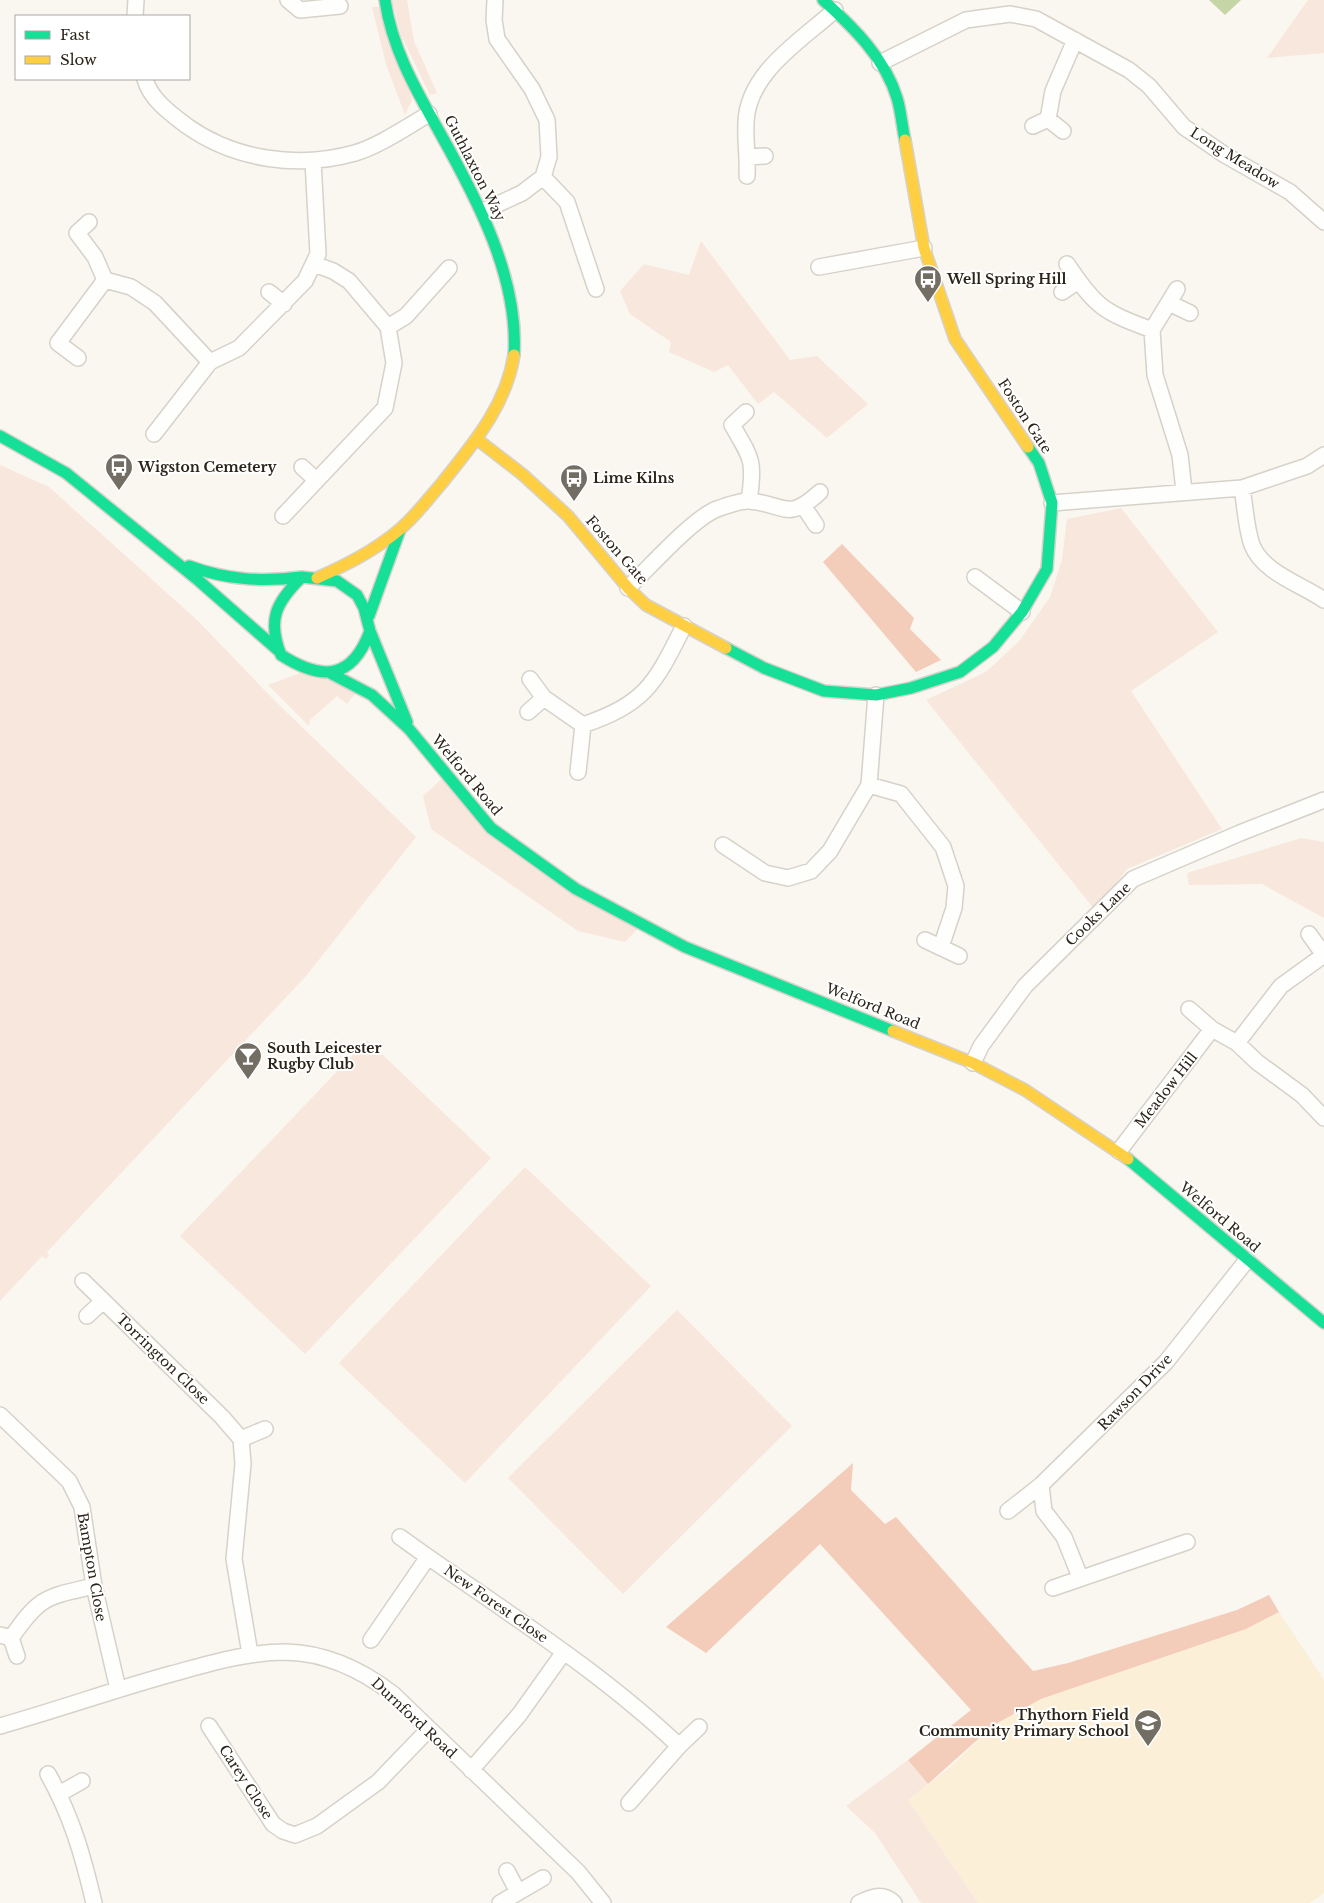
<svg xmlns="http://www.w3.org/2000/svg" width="1324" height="1903" viewBox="0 0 1324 1903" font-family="'Libre Baskerville',serif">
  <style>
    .built { fill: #fbefd8 }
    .green { fill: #f8e7dd }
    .forest { fill: #f3cdba }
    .water { fill: #c6d5a6 }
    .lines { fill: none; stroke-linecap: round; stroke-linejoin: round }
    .street-casing { stroke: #d6d2c9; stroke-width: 18 }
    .fast-casing { stroke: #d6d2c9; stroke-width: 14 }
    .slow-casing { stroke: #d6d2c9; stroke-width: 14 }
    .street { stroke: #fefefd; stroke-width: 15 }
    .fast { stroke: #16e098; stroke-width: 11 }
    .slow { stroke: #ffcf43; stroke-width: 11 }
    .labels { text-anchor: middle; stroke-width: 4; stroke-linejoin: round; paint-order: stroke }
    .street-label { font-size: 14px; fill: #2a2419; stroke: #fff }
    .poi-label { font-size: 14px; font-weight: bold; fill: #2a2419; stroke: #fff; text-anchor: start }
  </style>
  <rect width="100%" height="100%" fill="#faf7f0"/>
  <path class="built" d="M1279,1612l45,68v213l-14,10h-332l-70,-103 40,-31 46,-44 47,-26 205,-70z"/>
  <path class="green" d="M392,0h15l7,41 23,52 -7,2 -30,-62z
    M1308,0h16v53l-57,5z
    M372,7h12l28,93 -7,15 -19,-51z
    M701,241l89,119 27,-4 51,48 -41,34 -53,-46 -16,12 -30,-39 -14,7 -45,-20 2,-10 -41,-28 -10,-23 24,-27 45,11z
    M0,465l49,22 98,88 51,46 77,80 141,136 -110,139 -259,276 2,3 -3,4 -4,-3 -42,45z
    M1121,508l97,124 -87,59 91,138 -95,40 -32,41 -169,-210 60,-28 34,-32 30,-43 12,-37 5,-41z
    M308,670l51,18 -12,16 -10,-8 -27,24 -1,6 -41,-41z
    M446,775l45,53 151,96 -17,18 -47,-11 -147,-102 -8,-33z
    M1301,838l23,4v76l-62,-34 -73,1 -2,-12z
    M367,1040l124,118 -186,196 -125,-118z
    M525,1167l126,119 -186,197 -126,-120z
    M677,1310l115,116 -169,168 -115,-116z
    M908,1760l20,24 -20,16 70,103h-57l-46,-70 -29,-27z"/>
  <path class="forest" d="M842,544l72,74 -4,11 31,31 -25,12 -93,-110z
    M853,1463l-2,27 34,34 11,-7 137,154 35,-8 169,-53 32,-15 10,17 -33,17 -205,70 -47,26 -66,59 -20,-24 63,-50 -151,-166 -114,109 -40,-26z"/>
  <path class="water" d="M1209,0h32l-16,15z"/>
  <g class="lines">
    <g class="street-casing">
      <path id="street" d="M288,0l12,10 40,-4
        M135,16l1,-16
        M880,63l86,-43 44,-6 26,5 93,51 20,16 35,41 41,28 65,37 34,30
        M145,79c5,20 26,35 42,47 48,34 111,43 168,27 24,-7 53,-27 74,-39
        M1033,126l15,-7
        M1063,131l-15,-12 5,-28 22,-51
        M748,157l17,-1
        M747,176c1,-18 -2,-36 -1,-54 2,-50 56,-82 89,-112
        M543,177l24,25 29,87
        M483,211l39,-18 21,-16 6,-20 -2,-37 -15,-31 -35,-50 -3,-19 1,-20
        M1067,264c29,44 37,48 85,66l25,-41
        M819,267l105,-19
        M105,280l26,7 24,16 55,59
        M269,292l15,12
        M1062,292l16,-11
        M1169,303l21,10
        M388,327l18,-11 43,-48
        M1152,330l3,45 25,80 4,36
        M78,358l-20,-15 47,-63 -10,-23 -18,-24 12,-11
        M746,412l-14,13c20,34 23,36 17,76
        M154,434l56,-72 29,-14 66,-67 13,-27 -5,-93
        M302,467l14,13
        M1242,488c3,17 4,40 10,57 11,28 49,39 72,55
        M1052,503l190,-15 65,-22 17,-11
        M804,507l12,18
        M283,516l102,-108 9,-45 -6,-36 -39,-46 -16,-10 -19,-7
        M975,577l47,35
        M628,588c20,-19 65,-70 89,-79 8,-3 24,-9 33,-8 37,4 37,21 70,-9
        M530,679l14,19 39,27c64,-22 72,-42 101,-99
        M528,712l16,-14
        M578,772l5,-47
        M869,785l32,9 42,53 13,39 -2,22 -13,39
        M723,845l42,28 23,5 23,-7 19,-20 39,-66 7,-90
        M1309,934l15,21
        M925,940l34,16
        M1189,1009l23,20 25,14 20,19 45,33 22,23
        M1237,1043l44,-57 43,-31
        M973,1063l8,-17 44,-60 108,-107 107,-46 84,-33
        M1119,1151l93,-122
        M83,1281l139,136 19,22 2,25 -9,95 16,95
        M87,1316l16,-15
        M0,1415l69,66 13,26 12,79 24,103
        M241,1439l24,-10
        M1041,1485l3,26 20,26 16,40
        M1008,1511l33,-26 125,-123 81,-102
        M400,1537c94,68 195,129 279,209
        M1053,1588l134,-46
        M0,1635l11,3 6,18
        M11,1638c29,-42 35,-41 83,-52
        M371,1640l57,-83
        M0,1726c57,-16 113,-36 171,-52 37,-10 75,-22 115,-22 40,1 76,18 107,42l185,178 25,31
        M209,1726l64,98 10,7 12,4 22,-9 61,-44 51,-53
        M471,1770l48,-55 45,-63
        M48,1774c24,43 35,82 46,129
        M59,1794l23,-13
        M629,1803l50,-57 20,-19
        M507,1871l11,21
        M500,1903l43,-25
        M859,1903c12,-6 24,-11 35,0"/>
    </g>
    <g class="fast-casing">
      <path id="fast" d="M385,0c7,49 31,90 55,133 37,66 79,145 74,222
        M823,0c30,27 62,58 74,98 4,13 5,28 8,42
        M0,436l66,37 132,107 81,71
        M189,566c38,14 73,16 113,11
        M369,616l31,-86
        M370,631c-18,49 -48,50 -89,24 -14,-35 -5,-53 21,-78l35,4 20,14 7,13 6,23 37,91
        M726,648l38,20 60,23 52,4 35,-7 49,-16 33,-25 29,-35 25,-43 5,-66 -13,-40 -11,-16
        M332,674l40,21 37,34 82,99 85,61 109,58 208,84
        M1128,1159l196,164"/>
    </g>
    <g class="slow-casing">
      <path id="slow" d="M905,140l19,108 31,91 73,108
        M478,440l44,34 46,42 60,72 18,17 80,43
        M317,578c29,-13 57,-27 82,-48 16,-13 29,-31 43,-47 31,-39 64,-77 72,-128
        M893,1031l80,32 52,27 103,69"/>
    </g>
    <use href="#street" class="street"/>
    <use href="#fast" class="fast"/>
    <use href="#slow" class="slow"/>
  </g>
  <defs>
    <g id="bus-pin" transform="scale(1.4375)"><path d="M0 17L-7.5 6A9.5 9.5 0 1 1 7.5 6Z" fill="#736e64" stroke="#fff"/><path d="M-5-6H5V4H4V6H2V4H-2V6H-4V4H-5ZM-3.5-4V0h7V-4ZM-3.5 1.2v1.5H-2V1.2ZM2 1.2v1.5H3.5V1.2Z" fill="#fff"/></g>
    <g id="bar-pin" transform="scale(1.4375)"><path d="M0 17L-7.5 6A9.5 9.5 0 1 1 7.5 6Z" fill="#736e64" stroke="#fff"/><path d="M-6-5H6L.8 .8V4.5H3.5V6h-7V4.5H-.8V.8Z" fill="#fff"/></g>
    <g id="school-pin" transform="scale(1.4375)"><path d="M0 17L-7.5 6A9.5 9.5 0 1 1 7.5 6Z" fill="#736e64" stroke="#fff"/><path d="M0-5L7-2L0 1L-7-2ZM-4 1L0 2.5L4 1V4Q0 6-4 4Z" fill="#fff"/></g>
  </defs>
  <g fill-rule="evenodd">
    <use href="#bus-pin" x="928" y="279"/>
    <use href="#bus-pin" x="119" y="467"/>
    <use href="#bus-pin" x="574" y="478"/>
    <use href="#bar-pin" x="248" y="1056"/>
    <use href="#school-pin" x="1148" y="1723"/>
  </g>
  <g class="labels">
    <g class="street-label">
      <text transform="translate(1235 158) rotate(32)" y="5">Long Meadow</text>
      <text transform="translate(475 168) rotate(63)" y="5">Guthlaxton Way</text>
      <text transform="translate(1025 416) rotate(57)" y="5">Foston Gate</text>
      <text transform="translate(617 550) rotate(49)" y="5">Foston Gate</text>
      <text transform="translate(467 775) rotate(50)" y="5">Welford Road</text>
      <text transform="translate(1098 914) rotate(-44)" y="5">Cooks Lane</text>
      <text transform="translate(873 1006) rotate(22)" y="5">Welford Road</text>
      <text transform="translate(1166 1090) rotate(-52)" y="5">Meadow Hill</text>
      <text transform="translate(1220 1217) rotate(40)" y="5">Welford Road</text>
      <text transform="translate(163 1359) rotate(44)" y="5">Torrington Close</text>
      <text transform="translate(1135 1392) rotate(-46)" y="5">Rawson Drive</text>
      <text transform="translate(92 1567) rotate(80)" y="5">Bampton Close</text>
      <text transform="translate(496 1604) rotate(35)" y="5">New Forest Close</text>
      <text transform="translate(414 1718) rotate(43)" y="5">Durnford Road</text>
      <text transform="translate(246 1782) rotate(57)" y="5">Carey Close</text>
    </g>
    <g class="poi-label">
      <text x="947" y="284">Well Spring Hill</text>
      <text x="138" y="472">Wigston Cemetery</text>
      <text x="593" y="483">Lime Kilns</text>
      <text x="267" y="1053">South Leicester<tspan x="267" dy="16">Rugby Club</tspan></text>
      <text x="1129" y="1720" text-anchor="end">Thythorn Field<tspan x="1129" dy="16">Community Primary School</tspan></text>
    </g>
  </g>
  <rect x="15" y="15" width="175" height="65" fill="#ffffff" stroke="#aaa7a3"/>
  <rect x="25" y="31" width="25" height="8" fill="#16e098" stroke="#aaa7a3"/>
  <text x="60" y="40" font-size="15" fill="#2a2419">Fast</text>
  <rect x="25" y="56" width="25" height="8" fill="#ffcf43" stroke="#aaa7a3"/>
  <text x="60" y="65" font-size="15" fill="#2a2419">Slow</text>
</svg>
